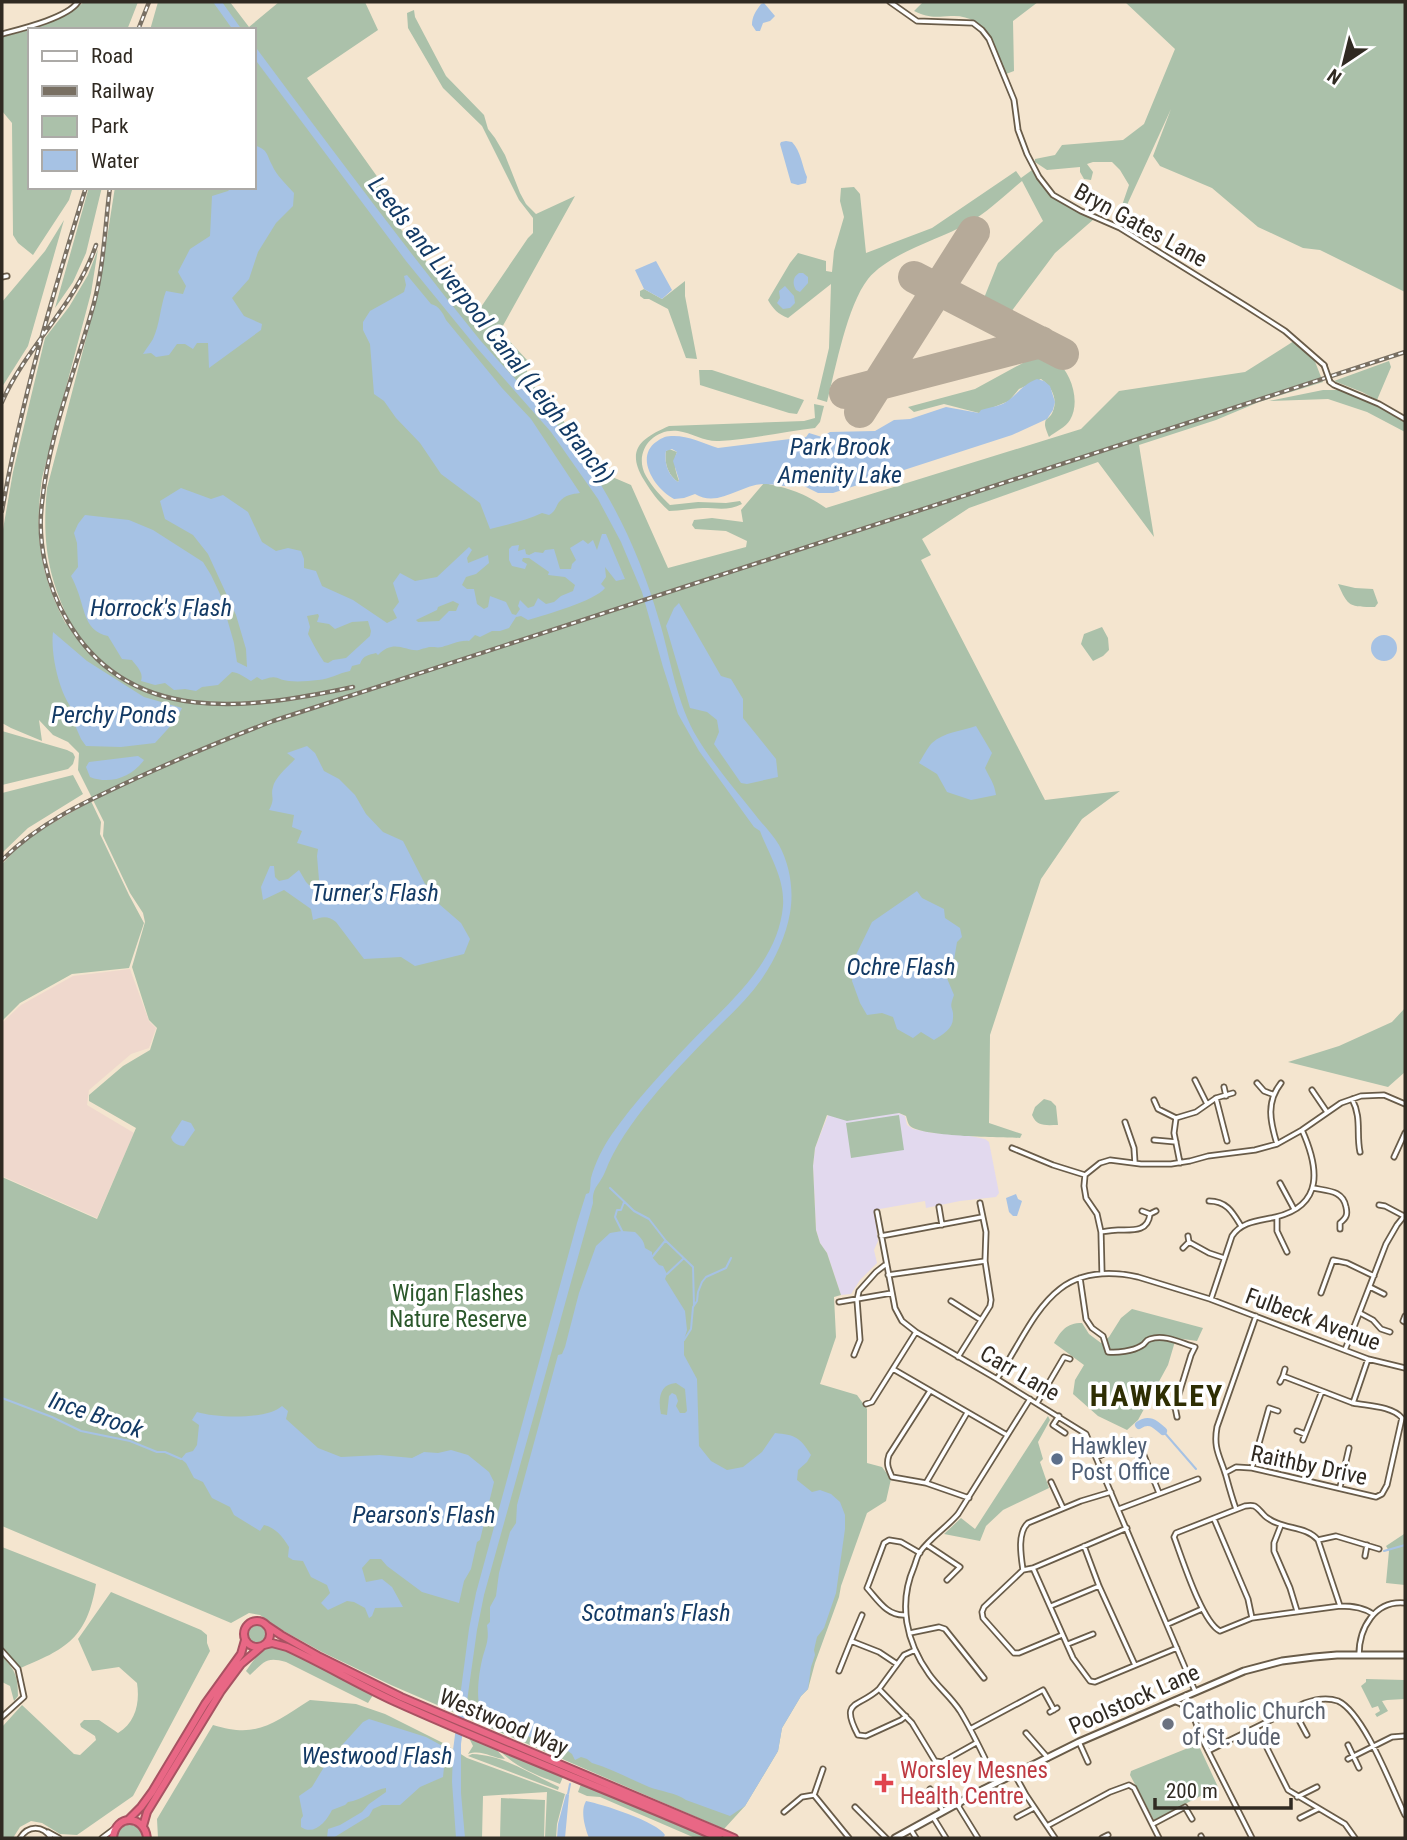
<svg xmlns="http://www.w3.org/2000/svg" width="1407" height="1840" viewBox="0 0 1407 1840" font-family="'Roboto Condensed',sans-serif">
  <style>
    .industrial { fill: #efd8cd }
    .education { fill: #e2d9ee }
    .green { fill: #abc1aa }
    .water { fill: #a6c2e4; fill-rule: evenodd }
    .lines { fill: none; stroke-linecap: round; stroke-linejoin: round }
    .stream { stroke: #a6c2e4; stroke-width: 2 }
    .river { stroke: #a6c2e4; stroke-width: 8 }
    .runway { stroke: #b6aa99; stroke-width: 32 }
    .street-casing { stroke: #695c49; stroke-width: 7 }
    .secondary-casing { stroke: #695c49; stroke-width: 9 }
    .highway-casing { stroke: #a85262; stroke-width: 10 }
    .street { stroke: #fff; stroke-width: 3.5 }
    .secondary { stroke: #fff; stroke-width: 5 }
    .highway { stroke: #e96785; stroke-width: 6 }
    .rail-casing { stroke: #797063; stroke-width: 4.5 }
    .rail { stroke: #fff; stroke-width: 2; stroke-dasharray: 5; stroke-linecap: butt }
    .street-bridge-casing { stroke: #695c49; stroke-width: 7; stroke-linecap: butt }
    .street-bridge { stroke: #fff; stroke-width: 3.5 }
    .service-dot { fill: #5c6f8a; stroke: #fff; stroke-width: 2.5 }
    .worship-dot { fill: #6b7280; stroke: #fff; stroke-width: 2.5 }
    .health-dot { fill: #e0444e; stroke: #fff; stroke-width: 2.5 }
    .labels { text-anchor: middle; stroke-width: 7; stroke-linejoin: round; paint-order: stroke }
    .street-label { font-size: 23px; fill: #302a22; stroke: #fff }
    .park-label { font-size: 23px; fill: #2a572a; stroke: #fff }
    .service-label { font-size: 23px; fill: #4e5e75; stroke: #fff; text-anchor: start }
    .worship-label { font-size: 23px; fill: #5b616d; stroke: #fff; text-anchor: start }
    .health-label { font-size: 23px; fill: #be3a42; stroke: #fff; text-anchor: start }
    .water-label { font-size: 24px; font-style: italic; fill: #133a65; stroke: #fff }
    .district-label { font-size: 30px; font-weight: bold; letter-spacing: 2px; fill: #2e2e03; stroke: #fff }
  </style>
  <rect width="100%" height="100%" fill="#f4e5cf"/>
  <path class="industrial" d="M130,969l19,52 7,7 -7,20 -18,6 -42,36 -2,15 47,28 -37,85 -95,-42v-153l19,-18 52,-29z"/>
  <path class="education" d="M898,1113l7,3 2,9 6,4 20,4 27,1 25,5 4,3 10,51 -3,4 -36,4 -34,7 -1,-7 -51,9 4,31 -4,9 3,13 -17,17 -9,14 -10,1 -14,-42 -7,-10 -4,-13 -3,-64 2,-18 13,-33z"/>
  <path class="green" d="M84,2h54l-11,28h-97v157h43l-4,13 -36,55 -15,-12 -5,-8 -1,-112 -10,-12v-74c28,-7 60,-15 82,-35z
    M158,2h72l19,25 30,-25h86l13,28 -71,48 74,104v22l78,99 22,4 47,-69 5,-5v-15l-14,-18 -37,-74 -39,-38 -35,-60 -1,-15 7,-3 1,7 31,59 38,39 4,14 7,9 10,17 15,38 6,11 10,10 39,-18 -75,135 27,29v18l25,28 39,51 -1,1 13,15 28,12 37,83 78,-21 1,-6 -21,-10 -31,-2 -3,-4 2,-5 18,-2 31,4 -2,-12 23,-27c25,5 40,10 62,25l255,-79 38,-38 126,-19 49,-31 20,18 9,23 -64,20 -43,18 -77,25 15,92 -56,-75 -129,46 -47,31 9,16 -10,5 124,240 75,-9 -38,28 -41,60 -51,156 -1,88 33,11 -2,4c-20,-1 -97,-1 -110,-12 -2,-2 -3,-7 -4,-10l-7,-3 -52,8 -20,-6 -12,33 -2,18 3,64 4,13 7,10 14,42 -7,2 2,40 -16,47 37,11 10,14v54l15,4 9,12 -5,22 -19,12 -26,73 -2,11 -24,66 -7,26 -7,7 -19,32 -4,23 -33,55 -21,23 -333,-144 -69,-33 -42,-23 -20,-14 -11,-2 -18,10 -229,-97v-349l95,42 39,-91 -47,-27v-6l34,-29 27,-16 7,-22 -8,-8 -17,-53 13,-45 -2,-9 -13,-20 -27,-57 1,-14 -26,-52 1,-17 -11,-11 -15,-7 -14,-15 3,21 -31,-13 -9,-5v-188l11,-63 32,-134 24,-31 19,-32 10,-26 -7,44 -49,185c-6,45 -5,78 12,121 4,8 7,17 12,25l4,-2c-23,-46 -28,-83 -23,-134l52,-199 16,-102h139v-157h-104z
    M923,2h115l-25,19 1,50 -8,3c-11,-27 -20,-60 -55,-58 -16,1 -23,2 -37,-5z
    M1125,2h280v290l-85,-42 -17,-2 -45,-21 -46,-39 -52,-22 -7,-10 18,-47 -50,109 -2,-4 10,-29 -9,-15 -8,-8h-19l-6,2 6,8 -2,8 -7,-1 -4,-7v-5l-33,3 -12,-8v-3l20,-4 7,-10 61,-5 21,-16 31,-75z
    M1032,170c17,28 35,34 62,49l-39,34 -47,63 -26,-13 16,-40 45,-42 -21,-40c-17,14 -35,32 -55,43 -29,16 -78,29 -99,55 -21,27 -32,88 -41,123l-10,-3 12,-51 2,-64 -43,34c-10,-4 -15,-9 -20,-18l22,-37 8,-10 28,8v10l6,1 2,-21 10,-34 -4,-16 1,-13 13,-1 6,7 6,59 66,-25 84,-57 5,7z
    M89,187h13l-16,66 -13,29 -18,26z
    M64,220l-36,126 -26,41v-85l43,-51z
    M685,281v15l12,63 -11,-1 -18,-49 -19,-10h-5l-4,-3v-5l4,-2 18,10z
    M1041,353c4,2 11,4 15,7 15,13 25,41 14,60 -4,7 -15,12 -21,17 -1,-2 -4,-10 -4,-12 0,-7 2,-5 6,-10 8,-13 2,-28 -10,-36l-22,10 -10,12 -30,12 -35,-9 -30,8 -6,-5 67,-18z
    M1389,361l2,6 -14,33 -15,-8 -28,-11z
    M712,370l92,30 -7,14 -8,-1 -89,-28 -1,-15z
    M1323,390h18l34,14 30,17v11l-38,-20 -39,-13 -59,2z
    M814,404l10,2 -4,16 -5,6c-32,4 -64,11 -96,13 -14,1 -27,-8 -41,-10 -26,-3 -45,22 -32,45 6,11 16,21 24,29l28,-3 28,1 14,-2 2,3c-13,7 -25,4 -39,4 -11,0 -22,3 -34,3 -11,-10 -17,-18 -25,-31 -19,-31 -2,-42 25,-54l135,-5 11,-3z
    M669,449l8,3c-4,10 -2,18 2,29l-1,1c-10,-7 -14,-19 -12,-31z
    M1338,584l17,4 18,1 5,14 -3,4c-25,0 -27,0 -37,-23z
    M1102,627l6,11 1,12 -6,6 -10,5 -12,-17 3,-10z
    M2,731l65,19 6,3 2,4 -2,7 -5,5 -66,16z
    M73,775l10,19 -55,34 -26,25v-60z
    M91,801l10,21 -1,12 29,61 15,28 -15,45 -57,6 -52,29 -18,18v-157l19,-20 25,-17z
    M1405,1008v64l-17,15 -100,-25 51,-16 53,-24z
    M1044,1099l7,2 5,5 2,19c-12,0 -21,2 -26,-10l3,-8z
    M899,1115l5,35 -53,8 -5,-35z
    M1132,1309l71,19 -6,13 -21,-3 -8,27 -30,55 -11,10 -29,-14 -25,-22 2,-14 9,-15 -30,-22c7,-12 12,-20 28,-20l7,11 12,9 8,-6 12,-19z
    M1048,1416l2,4 -12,22 5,17 -3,3 9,26 -46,22 -17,16 -6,15 -36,-7 17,-16 14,11z
    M1404,1534l1,1v50l-19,-2 3,-32 -3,-5z
    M2,1547l94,37c-9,54 -29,65 -78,85l-16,-18z
    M111,1592l90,38 6,5v8l3,8 -77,145 -56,39 -17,-1 -18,-11 -11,-2 -11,6 -7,11h-11v-111l20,-22 52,49 6,1 16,-15 -1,-4 -14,-9 -1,-3 4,-4h15l19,13c18,-11 22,-31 19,-50l-18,-16 -27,4 -14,-32z
    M247 1635a10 10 0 1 1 20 0a10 10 0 1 1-20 0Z
    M275,1646l10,3 88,46 -5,8 -82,-41c-20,-6 -22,0 -36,13l-4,-4c7,-10 15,-24 29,-25z
    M2,1656c13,14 16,20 16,40l-4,5 -4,-15 -8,-4z
    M1366,1679l39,1v19l-18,1 -5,1 6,10 -11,6 -2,-3 5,-3 -2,-5 -6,2 -11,-22 5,-4z
    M310,1700l46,4 29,10 60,30 22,14 98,36 -8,30 -1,14h-11l2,-46 -64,4 -1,42h-324l-1,-19 56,-94c45,14 60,-2 97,-25z
    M469,1738l25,9 11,12c-14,-1 -23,-10 -37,-5l5,-8z
    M1198,1744l20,43 -64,33 -24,-45 1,-4z
    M499,1750l64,27 -3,7c-21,-8 -45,-17 -61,-34z
    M472,1754c32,1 58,20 87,33l-1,3 -90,-34z
    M581,1784l129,54h-15l-95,-41 -13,-1 -9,-4z
    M501,1798l44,2 -1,38h-44z
    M130,1824c7,2 12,6 12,14h-25c0,-8 5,-12 13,-14z"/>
  <path class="water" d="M213,2h9l20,28h-9z
    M764,3l11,13 -5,5 -7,2 -3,8h-4l-4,-6c0,-9 4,-14 9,-21z
    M254,45c74,99 148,199 226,295 41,48 89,90 121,145 26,43 44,87 58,135 12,39 17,83 39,119 16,26 36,49 55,73 8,11 19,21 26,33 11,20 15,46 11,68 -5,29 -21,59 -40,81 -12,14 -26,27 -39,40 -37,38 -87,89 -106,138 -6,14 -13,15 -12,31l-109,392 -7,35 -16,114v49l4,45h-9l-4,-56 1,-32 16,-121 7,-36 101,-370 9,-29 3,-1c2,-6 1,-9 2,-15 4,-15 12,-31 21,-44 21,-30 51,-63 76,-89 38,-40 90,-81 95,-139 2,-28 -14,-51 -23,-75l-6,-4 -55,-76 -21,-37 -15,-47 -21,-75 -21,-50 -23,-43 -47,-67 -74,-84 -71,-87 -152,-203z
    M786,141l6,1c9,9 10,24 15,35l-1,6 -8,2 -7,-2 -11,-39 1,-2z
    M254,145c14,5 12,8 18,20 4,10 15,20 22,28l-1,13 -17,17 -18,29 -9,27 -17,19 12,18 18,8 -1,6 -52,38 -1,-25h-11l-4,6 -8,-5h-8l-8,11 -13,2 -5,-4 -8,1c3,-5 7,-10 10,-15 7,-15 7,-32 13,-48l17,3 3,-8 -8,-14 12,-23 20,-13 2,-40 16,-5 4,-4h22z
    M656,261l16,29 -10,9 -18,-10 -9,-19z
    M799,273h4l5,4v6l-8,9 -4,-2c-4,-7 -3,-13 3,-17z
    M407,275l24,29c8,2 12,9 15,16l56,68 29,31 49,74c-8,1 -15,2 -21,9 -4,6 -3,9 -10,13l-7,-2c-16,8 -34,11 -52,16l-10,-26 -39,-29 -21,-31 -24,-25 -12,-17 -10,-7 -4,-50 -7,-14v-8l7,-11 34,-19 2,-7 -2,-9z
    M785,286l9,10 1,7 -5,5 -7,1 -6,-6 3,-5 -1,-7z
    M1037,379l7,2 6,5 5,16 -2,8 -6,9 -35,16 -179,58h-15l-16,-8c-16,4 -25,-2 -39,-1 -23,1 -45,24 -68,10l-11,4 -10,1c-18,-9 -40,-41 -18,-57 4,-3 9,-6 15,-6 16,-1 32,7 47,12l88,-11 3,-4 13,4 8,-5 45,-1 19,-11 16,-1 36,-12 33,6 2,-3c10,-3 21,-4 28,-10 10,-8 15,-16 28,-21zM672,449l5,3 -4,9 6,19 -1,2c-10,-7 -14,-19 -12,-31z
    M181,488l30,11 12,-4 25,17 14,30 14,9 12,-3 13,3 3,8v9l12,3 6,15 31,14 34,23 10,-5 -4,-8 6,-8 -6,-19 7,-10 15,8 22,-4 32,-30 3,3 -5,8 1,5 20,-8 1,8 -13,11 -10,3 -4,8 5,4h7l3,15 7,5 4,-2 2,-11 16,6 6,12 4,1 4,-6 -2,-3 2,-6 8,8 6,-2 4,-8 8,6 8,-2 7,-6 12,-5 2,-6 -10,-8 -17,-2 1,-3 -20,-14h-6l-1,3 5,3 -2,5 -13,-3 -3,-6v-11l3,-3 7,-1 -1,6 7,-2 1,5 3,1 6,-3 8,1 2,-3 9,-1 6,20h11l1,-5 4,-4 -6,-12 13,-8 5,4 5,-4 4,10 5,-16h4l19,45 -9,2 -11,-14 1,10 -5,7 4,4c-10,13 -60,27 -77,32l-7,-4 -5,1 -7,11 -9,3h-8l-12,6 -5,-2 -6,6c-10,-1 -19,4 -27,6 -5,1 -7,0 -11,0 -3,0 -9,2 -12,3 -13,2 -25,-12 -41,5l-2,-2c-7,2 -13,2 -16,11l-8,2 -2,5c-11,2 -20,8 -32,9 -9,1 -20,2 -29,1 -14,-1 -9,-7 -27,-1l-5,-3 -6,4c-7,-4 -11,-8 -19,-9l-14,13 -16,2 -6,4 -11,-2 -11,1 -9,-7 -10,2 -14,-4c3,-9 -5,-15 -9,-21l-10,-1 -14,-23c-23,-5 -23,-25 -30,-44 -2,-5 -4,-11 -7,-16l7,-9 -1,-24 -3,-10 4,-9 7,-9 44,5 24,10 50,32 8,13 9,19 14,49 3,19 10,5 -1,-18 -10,-34 -28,-61 -15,-19 -28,-16 -5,-18zM453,601l6,3 -3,7h-7l-10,10 -21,1 -2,-2 21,-10 1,-3zM318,614l1,2 -2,6 12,2 6,5 17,-7 16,-1 3,10 -1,5 -24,22 -13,2 -5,3 -4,-1c-6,-9 -11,-18 -16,-28l2,-7 -3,-11z
    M679,603l42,73 10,3 12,20v19l33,41 2,18 -31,7 -6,-1 -27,-39 5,-12 -2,-12 -10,-8 -17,-4 -24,-82 8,-18z
    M53,632l34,29 57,36 38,11 -6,12 -21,23 -34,4 -35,-1 -5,-7 -7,-16 9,-1v-3c-22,-12 -33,-64 -30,-87z
    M1371 648a13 13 0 1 1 26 0a13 13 0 1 1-26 0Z
    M976,726l16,27 -7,15c5,11 9,14 11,27l-25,5 -24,-8 -10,-18 -18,-11c4,-6 8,-15 13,-20 12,-11 30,-12 44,-17z
    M307,746l8,7 9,18 15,8 16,16 11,19 17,18 20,9 22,43 6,3 8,17 22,19 9,16 -6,15 -49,12 -14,-9 -37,2 -28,-37c-9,-7 -14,-5 -23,-2l-2,-11 -27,-19 -21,10 -2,-13 9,-21h4l1,11 4,4 9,-2 11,-9 7,12 12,12h7l1,-4 -7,-10 -2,-24 1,-7 -21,-6 5,-12 -10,-4 2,-12 -25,-5c7,-13 1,-13 4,-23 2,-10 15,-20 22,-28l-8,-6z
    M138,756l6,4c-12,17 -34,25 -54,17l-4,-10 3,-5z
    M917,891l5,7 22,11 1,9 15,10 2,9 -5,5 -3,18 5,3 -3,8 -6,-1 -4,6 8,19c-6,16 0,11 -1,23 0,11 -11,17 -19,22l-13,-8 -8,6 -16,-9 -4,-12 -11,-4 -15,2 -7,-12 -8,-22 2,-22 18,-37z
    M182,1120l9,3 4,7 -11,16c-5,0 -12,-3 -13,-9z
    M1016,1194l2,5 4,2 -5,15h-4l-4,-4 -3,-14z
    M622,1231l13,1c5,5 9,8 10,16l7,4v5l7,8 4,1 4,8 -2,5 20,32 2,19 -3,10v15l13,24 2,67 12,15 16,9 16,-3 19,-15 13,-19c20,2 25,4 36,22l-4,7 -9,8 -1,10 15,12 8,-2 11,4 9,8 5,13v14l-9,64 -12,35 -7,9 -3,13 1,5 -4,12 -3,22 -7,7 -19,32 -4,23 -33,55 -15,10 -44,-16c-10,-7 -26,-9 -37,-13 -19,-8 -37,-18 -57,-24l-5,-4 -6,-2 -6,3 -3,-6 -4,-3 -29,-12h-3c-12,-4 -24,-9 -35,-14 -4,-3 -10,-3 -15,-6 -13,-11 -7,-48 -3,-63 4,-13 6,-17 4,-31l3,-3v-15l6,-11 3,-23 11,-41 6,-9 1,-18 41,-150 4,-1 3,-7 14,-54 17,-47 14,-13zM676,1383l9,6 2,22 -2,2h-5l-4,-7 2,-5 -2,-6 -4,-2 -3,3 -2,19 -6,-1c-3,-14 -2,-30 15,-31z
    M282,1406l6,5 -2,8 32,29 23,9 39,-2 32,3 12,-6 14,1 13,-3 17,5 21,17 5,10 -14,58 -3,2 -6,27 -7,12 -5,22 -37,-11 -35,-26 -6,-7h-11l-8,9 4,14 16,-3 10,8 11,20 -28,1 -3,8 -3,2 -4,-10 -11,-6 -7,-1 -19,9 -7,-7 9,-10 -3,-8 -16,-8 -8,-16 -10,-1 -5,-3 1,-10c-7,-11 -13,-19 -25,-22l-4,6 -26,-16 -4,-8 -18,-9 -9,-16 -9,-4 -8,-15 -5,-4 5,-6 7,-2 4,-6 2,-20 -7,-5 5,-8c19,6 70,8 85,-6z
    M369,1719l57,18 20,11 -3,29 -23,10 -20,18h-18l-9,4 -4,7 -36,22h-6l1,-9 12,-4 22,-13 7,-8 17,-12v-4c-13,2 -24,12 -38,14l-3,3 -13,5c-6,12 -18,26 -31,17v-8l2,-3 -4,-20 13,-9 12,-20 19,-23 20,-22z
    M566,1794l3,1 -4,43h-8l1,-14z
    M586,1801c16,3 72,21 79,34l-2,3h-74c-4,-10 -9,-27 -3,-37z"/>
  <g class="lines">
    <path class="stream" d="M610,1188l24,23 15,8 17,22 27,26 1,38
      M622,1231l-7,-14 2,-7h4l3,-8
      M652,1257l13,-16
      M667,1274l16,-15
      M684,1340l7,-11 2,-22 4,-6 1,-9 4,-10 4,-5 20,-9 5,-10
      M2,1398l50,19 29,14 49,10 27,11h8l16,7
      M1163,1431l33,38
      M1384,1551l21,-6
      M568,1794l2,-10"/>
    <path class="river" d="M1139,1425c10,-7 16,-1 24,6"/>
    <path class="runway" d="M914,277l149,77
      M845,393l196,-51
      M860,412l114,-180"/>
    <g class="street-casing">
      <path id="street" d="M890,2l27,19 56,2 9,7 7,9 25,61 4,30 9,24 12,23 14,18 28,16 39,17 126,78 39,25 39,34
        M2,34c19,-5 65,-16 76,-32
        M2,277l5,-1
        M1330,382l4,3 45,19 26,15
        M1195,1080l12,24
        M1257,1083l7,8 8,3
        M1224,1087l2,9
        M1312,1090l15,22
        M1216,1098l11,43
        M1352,1099c10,19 4,34 8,53
        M1154,1100l4,9 18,9
        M1125,1122l9,26 1,15
        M1154,1140l22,2
        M1277,1144c-7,-23 -11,-42 4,-61
        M1012,1148l41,17 32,10
        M1394,1157l11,-24
        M1180,1163l-6,-30 2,-15 20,-6 20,-14 17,-5
        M1280,1183l14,26
        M1313,1188c14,3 30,2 33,19 2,8 0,11 -6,16v6
        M1209,1201c18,0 24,12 32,25
        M1379,1205l6,1 19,10
        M939,1207l3,18
        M1142,1211l8,3 6,-3
        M877,1212l18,96 7,13 14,11 81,47 89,55 109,257
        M1277,1217v14l10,21
        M1101,1232c6,-1 11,-2 17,-2 15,0 30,2 32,-16
        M881,1236l101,-19
        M1189,1242l20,11 15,5
        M1183,1248l6,-6 -1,-6
        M1102,1273l-1,-41 -4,-18 -11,-16 -2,-12 1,-11 15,-12 10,-3 31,4h30l19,-3 18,-5 47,-6 22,-6 25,-14 39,-27 20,-7 23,-1 21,9
        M888,1275l97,-14
        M1080,1278l6,41 6,9 11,8 5,16c9,1 25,-1 33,-6 6,-3 3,-5 9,-7 15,-5 31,4 45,8l-4,8 -16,52 -14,-4
        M1370,1287l14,7
        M1321,1293l12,-33 14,3 27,13
        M1211,1299l21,-63c10,-15 27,-15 44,-19 48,-12 43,-49 26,-87
        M951,1301l30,19
        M839,1302l53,-9
        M1360,1313l13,7 8,9 9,3
        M1405,1316l-2,5 2,1
        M1345,1350l41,-106 11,-19 8,-10
        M854,1355l6,-15 -3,-40 2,-9 17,-19 9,-7
        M958,1357l32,-51 1,-6 -6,-39 1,-29 -6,-29
        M893,1369l114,66
        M1283,1376l2,-7
        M997,1379c39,-60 54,-121 141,-102l72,22 158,60 37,9
        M1280,1382l3,-6 70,27
        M930,1391l-41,64c-3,9 -1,13 3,22l34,6 43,15
        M1037,1403l27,-46 6,2
        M866,1404l6,-2 44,-70
        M1175,1407l2,10
        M1059,1416l-6,9 12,8
        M1297,1431l8,3
        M1303,1440l19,-49
        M1097,1457l35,-16 7,2 20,50
        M1252,1468l17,-60 9,3
        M1225,1473l11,-6 16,1 124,29 6,-3 5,-9 15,-67c-10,-12 -34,-12 -49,-15l15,-44
        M1051,1482l12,26
        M926,1483l41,-70
        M1340,1487l9,-39
        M1119,1509l79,-30
        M1236,1509c-4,-11 -7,-22 -10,-33 -6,-20 -13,-27 -9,-49l39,-111
        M1214,1519l34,80 4,19
        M1281,1525l-7,18v8l16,37 7,23
        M1318,1540l18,-4 43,13
        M927,1545l33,22 -13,13
        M1084,1546l15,40 36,79
        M1365,1556l2,-11
        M1033,1568l40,90 17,23 5,1 82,-34
        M1023,1570c-2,-14 -6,-37 5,-47l53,-22 30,-9
        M1051,1606l48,-20
        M1340,1606l-22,-66c-10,-12 -27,-11 -41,-17 -5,-2 -11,-5 -14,-9 -7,-7 -7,-10 -18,-8l-69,27 -2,4c8,21 28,85 46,94l32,-13 88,-12c12,0 23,1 33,8
        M905,1615c-18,1 -27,-15 -38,-27l2,-5 15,-40 5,-3 12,2 19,11
        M1168,1624l34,-15
        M910,1633l29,-6 6,2 39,49
        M1062,1635l-43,18h-5l-31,-35 -1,-6 2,-5 39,-37 10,-2 94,-40
        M851,1641l11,-26
        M1068,1644l25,-10
        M915,1650l-11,5 -25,34 33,34 23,38 7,1 34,-19
        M2,1651l16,18 6,28 -22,20
        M1359,1655c0,-27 16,-55 46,-52
        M839,1671l12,-30 28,11 18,12
        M879,1689c-20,19 -40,10 -21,46l8,1 35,-16 5,-4
        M1186,1695l15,42 51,101
        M1174,1701l7,3 9,9
        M1293,1709l14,26
        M1050,1712l7,-4
        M1257,1728l31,62 57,34 10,14
        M970,1729l73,-39 11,20
        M1026,1733l22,25
        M1079,1742l9,20
        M1348,1745l11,23
        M1208,1751l97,-48c11,-4 22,-6 33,-2 26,12 54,87 67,114
        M1348,1759l44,-22 13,-1
        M1015,1775l11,20 29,43
        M997,1783c-12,-24 -23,-49 -37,-72 -9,-14 -22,-24 -31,-37 -23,-32 -31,-70 -15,-107 2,-5 3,-11 6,-15 11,-15 26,-24 38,-38l72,-115
        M930,1789l13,22
        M814,1795l9,-26
        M1297,1797l20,-10
        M957,1804l21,34
        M855,1807l31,31
        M784,1812l18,-15 12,-2 35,43
        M933,1817l13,21
        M1017,1817l17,-9
        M1300,1818l18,-9
        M1153,1824l32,-17 7,12
        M1047,1826l63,-34 19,-7 5,3 25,50
        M911,1830l5,8
        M48,1832l11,6
        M1201,1836l1,2
        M20,1838c8,-13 23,-13 31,0
        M102,1838l12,-9
        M1102,1838l6,-3"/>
    </g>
    <g class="secondary-casing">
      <path id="secondary" d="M895,1838l89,-49 95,-47 165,-71 38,-10 32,-4 23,-2h68"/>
    </g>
    <g class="highway-casing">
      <path id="highway" d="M244 1634a13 13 0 1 1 26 0a13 13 0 1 1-26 0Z
        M266,1625l15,10 39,22 81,40 333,141
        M264,1645l8,-2 15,4c37,17 72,38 109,55 106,48 216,89 323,136
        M128,1820l13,-13 11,-15 53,-88 36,-50 4,-14
        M143,1826l4,-14 74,-121 20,-27 20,-17
        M113,1838c2,-24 31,-24 34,0"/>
    </g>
    <use href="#street" class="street"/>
    <use href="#secondary" class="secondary"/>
    <use href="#highway" class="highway"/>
    <g class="rail-casing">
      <path id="rail" d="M138,30l11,-28
        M110,187c-5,38 -6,78 -16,116 -18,66 -45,131 -52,200 -5,39 5,83 25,117 62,108 183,89 286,67
        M2,402c25,-57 74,-97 94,-157
        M2,511c19,-110 51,-217 84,-324
        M2,860c39,-39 87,-60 137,-83 44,-20 89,-39 134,-56l1132,-369"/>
    </g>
    <use href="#rail" class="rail"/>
    <g class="street-bridge-casing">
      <path id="street-bridge" d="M1324,365l6,17"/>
    </g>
    <use href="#street-bridge" class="street-bridge"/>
  </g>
  <circle class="service-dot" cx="1057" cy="1459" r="7"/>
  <circle class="worship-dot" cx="1168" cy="1724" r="7"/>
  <path class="health-dot" d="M880.5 1772.5h7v7h7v7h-7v7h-7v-7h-7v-7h7z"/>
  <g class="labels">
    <g class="street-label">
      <text transform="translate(1141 225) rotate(29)" y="8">Bryn Gates Lane</text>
      <text transform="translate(1313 1319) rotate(20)" y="8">Fulbeck Avenue</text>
      <text transform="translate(1020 1373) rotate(30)" y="8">Carr Lane</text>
      <text transform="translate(1309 1465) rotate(12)" y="8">Raithby Drive</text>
      <text transform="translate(1134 1699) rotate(-24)" y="8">Poolstock Lane</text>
      <text transform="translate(504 1722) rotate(23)" y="8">Westwood Way</text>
    </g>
    <g class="park-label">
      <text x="458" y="1301">Wigan Flashes<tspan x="458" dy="26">Nature Reserve</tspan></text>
    </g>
    <g class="service-label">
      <text x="1071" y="1454">Hawkley<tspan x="1071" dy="26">Post Office</tspan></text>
    </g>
    <g class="worship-label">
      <text x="1182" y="1719">Catholic Church<tspan x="1182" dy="26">of St. Jude</tspan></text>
    </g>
    <g class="health-label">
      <text x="900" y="1778">Worsley Mesnes<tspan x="900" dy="26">Health Centre</tspan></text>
    </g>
    <g class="water-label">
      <text transform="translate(491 330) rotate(52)" y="8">Leeds and Liverpool Canal (Leigh Branch)</text>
      <text x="840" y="455">Park Brook<tspan x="840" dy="28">Amenity Lake</tspan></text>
      <text x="161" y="616">Horrock's Flash</text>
      <text x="114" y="723">Perchy Ponds</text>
      <text x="375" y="901">Turner's Flash</text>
      <text x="901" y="975">Ochre Flash</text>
      <text transform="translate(96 1415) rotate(19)" y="8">Ince Brook</text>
      <text x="424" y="1523">Pearson's Flash</text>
      <text x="656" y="1621">Scotman's Flash</text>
      <text x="377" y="1764">Westwood Flash</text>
    </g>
    <g class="district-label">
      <text x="1157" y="1406">HAWKLEY</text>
    </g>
  </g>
  <rect width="1407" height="1840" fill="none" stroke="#302a22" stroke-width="7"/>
  <rect x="28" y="28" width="228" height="161" fill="#ffffff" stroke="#acaaa7" stroke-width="2"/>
  <rect x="42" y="51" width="35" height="10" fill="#ffffff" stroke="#acaaa7" stroke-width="2"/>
  <text x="91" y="63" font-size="21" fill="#302a22">Road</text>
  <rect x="42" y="86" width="35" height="10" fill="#797063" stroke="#acaaa7" stroke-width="2"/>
  <text x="91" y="98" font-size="21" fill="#302a22">Railway</text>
  <rect x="42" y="116" width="35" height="21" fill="#abc1aa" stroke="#acaaa7" stroke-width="2"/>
  <text x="91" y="133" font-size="21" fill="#302a22">Park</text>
  <rect x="42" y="150" width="35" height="21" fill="#a6c2e4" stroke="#acaaa7" stroke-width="2"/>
  <text x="91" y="168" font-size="21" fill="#302a22">Water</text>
  <g transform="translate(1344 63) rotate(215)" stroke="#ffffff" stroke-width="5" paint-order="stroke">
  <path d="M0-5L12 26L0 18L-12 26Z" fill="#302a22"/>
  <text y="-10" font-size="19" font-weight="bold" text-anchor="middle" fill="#302a22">N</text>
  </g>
  <path d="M1155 1798v10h136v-10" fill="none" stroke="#302a22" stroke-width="3.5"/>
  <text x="1166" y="1798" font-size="21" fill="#302a22" stroke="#ffffff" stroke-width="5" paint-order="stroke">200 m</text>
</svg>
